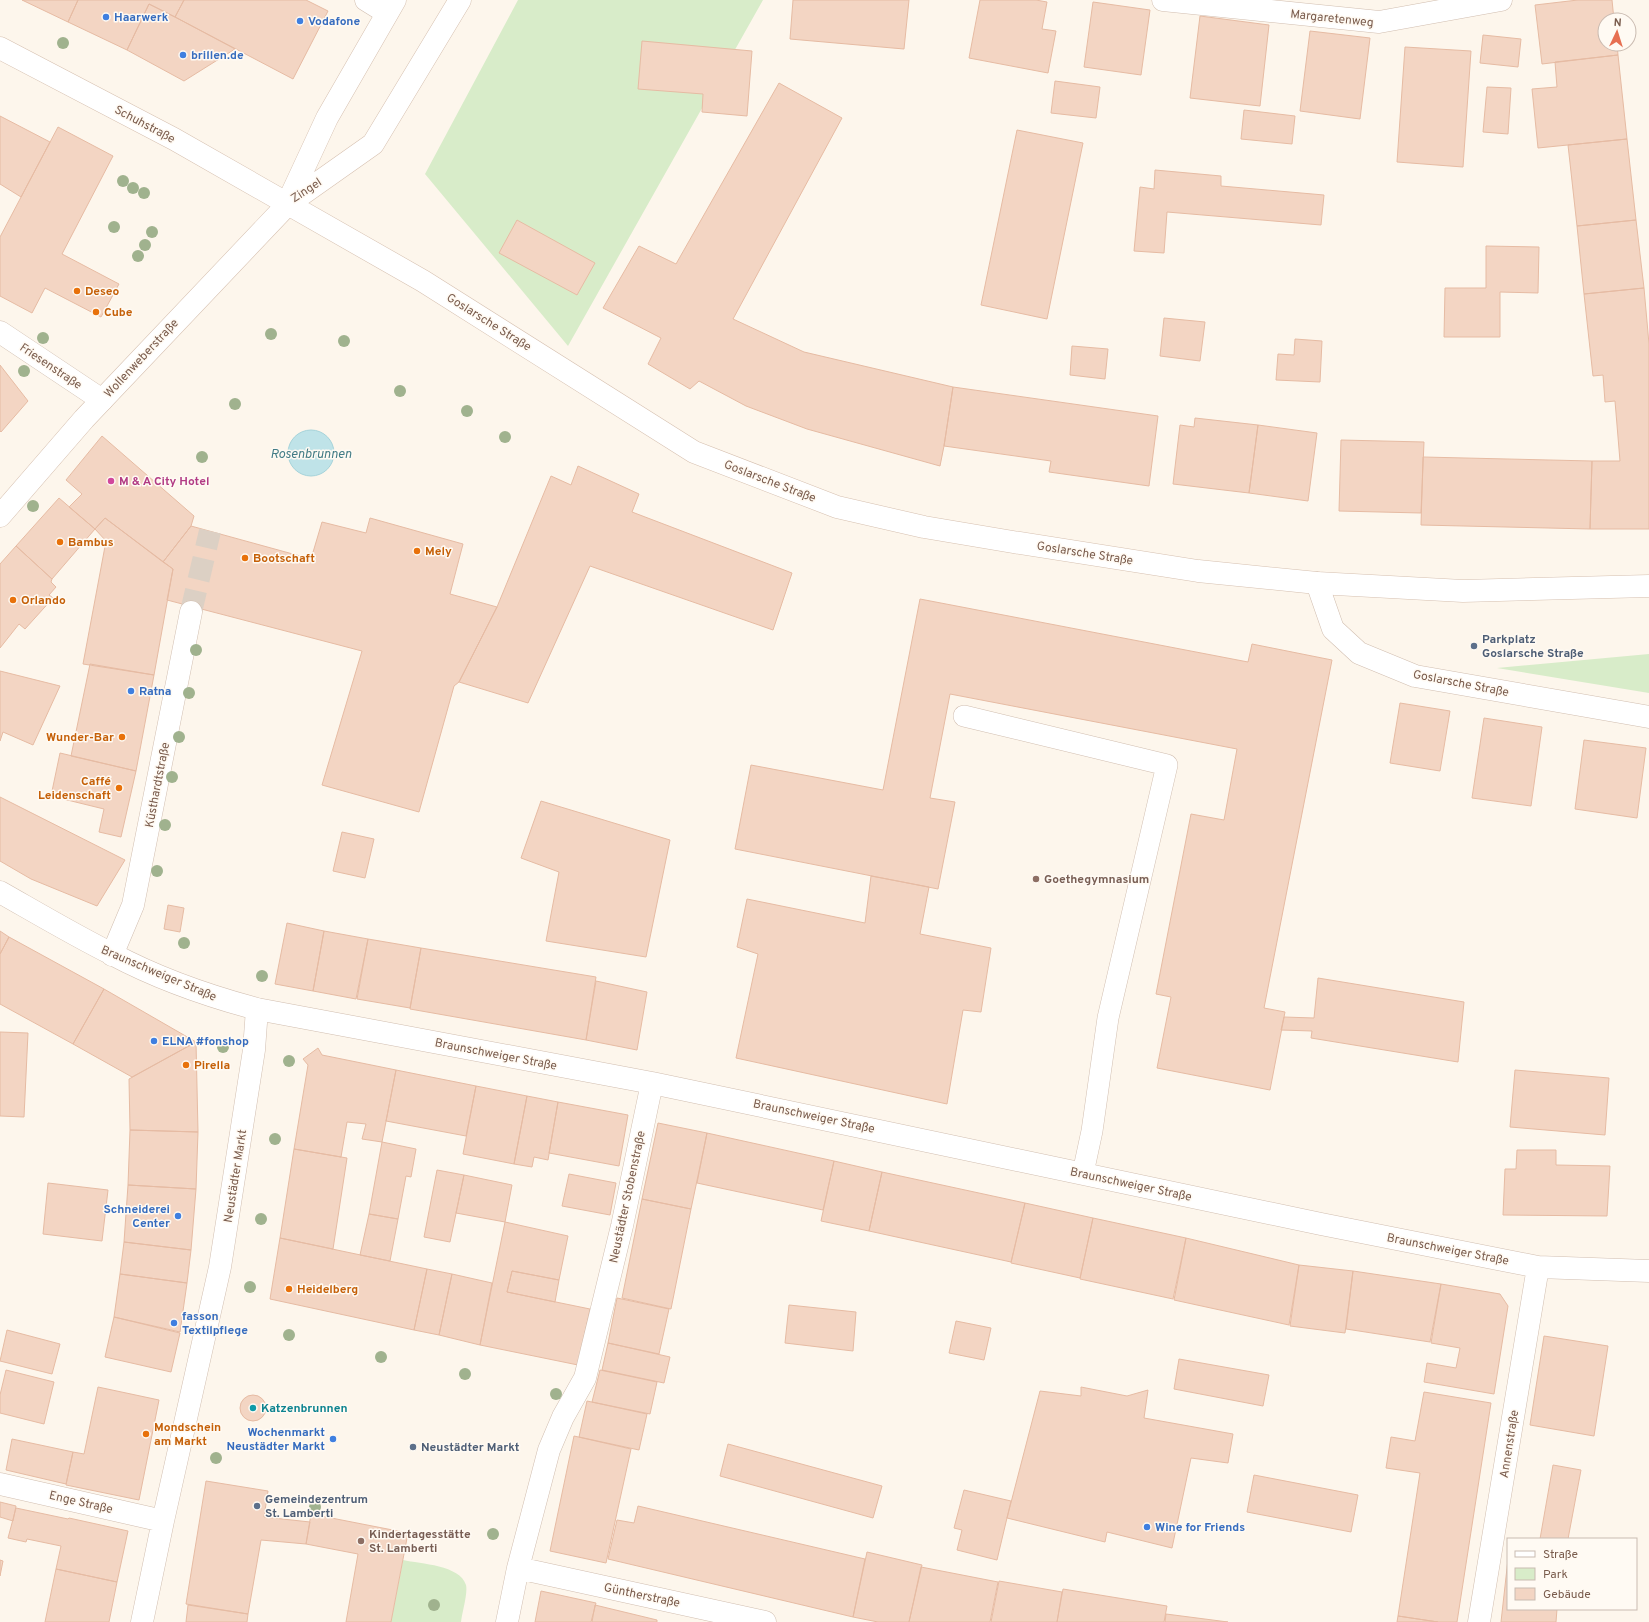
<svg xmlns="http://www.w3.org/2000/svg" width="1649" height="1622" viewBox="0 0 1649 1622" font-family="Overpass,sans-serif">
  <style>
    .green { fill: #d8ecc9 }
    .water { fill: #bfe3e8; stroke: #a5d3da }
    .building { fill: #f3d5c3; stroke: #e6bba3 }
    .lines { fill: none; stroke-linecap: round; stroke-linejoin: round }
    .street-tunnel { stroke: #dcd0c4; stroke-width: 22; stroke-dasharray: 22 11; stroke-linecap: butt }
    .lane-casing { stroke: #d1beb0; stroke-width: 22 }
    .street-casing { stroke: #d1beb0; stroke-width: 23 }
    .secondary-casing { stroke: #d6c0b0; stroke-width: 23 }
    .lane { stroke: #fff; stroke-width: 21 }
    .street { stroke: #fff; stroke-width: 22 }
    .secondary { stroke: #fff; stroke-width: 22 }
    .tree { fill: #a0b28e }
    .shop-dot { fill: #3f7fe0; stroke: #fffaf3; stroke-width: 1.5 }
    .food-dot { fill: #e8710a; stroke: #fffaf3; stroke-width: 1.5 }
    .hotel-dot { fill: #d1479c; stroke: #fffaf3; stroke-width: 1.5 }
    .service-dot { fill: #5c6f8a; stroke: #fffaf3; stroke-width: 1.5 }
    .education-dot { fill: #8d6e63; stroke: #fffaf3; stroke-width: 1.5 }
    .culture-dot { fill: #0f9aa8; stroke: #fffaf3; stroke-width: 1.5 }
    .labels { text-anchor: middle; stroke-width: 3; stroke-linejoin: round; paint-order: stroke }
    .shop-label { font-size: 12px; font-weight: bold; fill: #366cbe; stroke: #fffaf3; text-anchor: start }
    .street-label { font-size: 12px; fill: #7a5c4d; stroke: #fffaf3 }
    .food-label { font-size: 12px; font-weight: bold; fill: #c56008; stroke: #fffaf3; text-anchor: start }
    .hotel-label { font-size: 12px; font-weight: bold; fill: #b23c85; stroke: #fffaf3; text-anchor: start }
    .service-label { font-size: 12px; font-weight: bold; fill: #4e5e75; stroke: #fffaf3; text-anchor: start }
    .education-label { font-size: 12px; font-weight: bold; fill: #785e54; stroke: #fffaf3; text-anchor: start }
    .culture-label { font-size: 12px; font-weight: bold; fill: #0d838f; stroke: #fffaf3; text-anchor: start }
    .water-label { font-size: 13px; font-style: italic; fill: #437c86; stroke: #fffaf3 }
  </style>
  <rect width="100%" height="100%" fill="#fdf6ec"/>
  <path class="green" d="M518,0h245l-195,346 -143,-172z
    M1649,654v39l-152,-25z
    M403,1560c18,4 57,5 63,25 2,8 -4,28 -5,37h-70z"/>
  <path class="water" d="M288 453a23 23 0 1 1 46 0a23 23 0 1 1-46 0Z"/>
  <path class="building" d="M22,0h56l-10,22z
    M78,0h106l-9,17 -26,-13 -22,46 -59,-28z
    M184,0h122l22,11 -35,68 -118,-62z
    M793,0h116l-5,49 -114,-10z
    M980,0h56l11,2 -5,27 14,2 -8,42 -79,-15z
    M1578,0h34l2,20h-9v24h12l1,11 -76,9 -7,-59z
    M1093,2l57,8 -9,65 -57,-8z
    M149,4l26,13 60,32 -51,32 -57,-31z
    M1200,16l69,9 -9,81 -70,-8z
    M1310,31l60,7 -10,81 -60,-8z
    M1483,35l38,4 -3,28 -38,-4z
    M642,41l110,10 -5,65 -45,-4 1,-18 -65,-5z
    M1405,47l66,4 -8,116 -66,-5z
    M1618,55l9,84 -89,9 -6,-59 25,-2 -2,-25z
    M1055,81l45,6 -4,31 -45,-5z
    M779,83l63,35 -109,201 71,33 149,35 -9,59 -4,20 -133,-37 -61,-23 -47,-25 -9,8 -42,-25 13,-26 -58,-30 36,-62 37,18z
    M1487,87l24,1 -3,46 -25,-2z
    M1244,110l51,6 -3,28 -51,-5z
    M0,116l50,26 -29,55 -21,-13z
    M58,127l55,29 -51,98 57,30 -18,33 -56,-29 -13,25 -32,-17v-59z
    M1017,130l66,13 -36,176 -66,-14z
    M1627,139l9,81 -59,6 -9,-81z
    M1155,170l66,6v10l103,9 -3,30 -154,-13 -3,41 -30,-2 6,-64 14,2z
    M517,220l78,43 -18,32 -78,-42z
    M1636,220l8,68 -60,6 -7,-68z
    M1486,246l53,1 -1,46 -38,-1v45h-56l1,-49h41z
    M1644,288l5,56v185h-59l2,-68h28l-5,-60 -10,1 -2,-27 -10,1 -9,-82z
    M1164,318l41,4 -5,39 -40,-5z
    M1295,339l27,2 -2,41 -44,-2 2,-26 16,1z
    M1072,346l36,3 -3,30 -35,-4z
    M0,365l28,36 -27,31 -1,-1z
    M953,387l205,29 -9,70 -100,-14 2,-11 -107,-15z
    M1195,418l63,7 -9,68 -76,-9 7,-59 14,2z
    M1258,425l59,8 -9,68 -59,-8z
    M102,436l92,80 -3,10 -28,36 -58,-44 -10,11 -26,-22 13,-13 -16,-14z
    M1341,440l83,2 -3,71 -82,-2z
    M1423,457l169,4 -2,68 -169,-4z
    M578,466l61,28 -7,18 160,61 -19,57 -183,-64 -62,137 -69,-21 38,-75 54,-131 20,9z
    M59,498l36,31 -43,50 -36,-33z
    M105,518l68,51 -19,106 -71,-11 23,-123 -11,-12z
    M370,518l93,26 -13,50 47,13 -38,75 -5,4 -35,126 -97,-27 40,-134 -195,-51 6,-31 -10,-7 28,-36 120,33 11,-37 44,11z
    M16,546l36,33 -1,3 5,5 -7,8 4,3 -28,31 -6,-5 -19,24v-84z
    M920,599l328,63 4,-18 80,16 -68,348 21,4 -15,78 -113,-22 14,-71 -15,-3 35,-180 33,6 13,-71 -287,-55 -20,104 25,4 -17,87 -203,-40 16,-84 132,25z
    M90,664l64,11 -18,96 -65,-15z
    M0,671l60,15 -27,59 -30,-13 -3,9z
    M1400,703l50,8 -10,60 -50,-8z
    M1484,718l58,9 -11,79 -59,-8z
    M1584,740l62,8 -9,70 -62,-9z
    M60,753l76,18 -15,66 -22,-5 5,-23 -53,-13z
    M0,797l125,63 -28,46 -66,-27 -31,-18z
    M541,801l129,39 -24,117 -100,-16 13,-69 -38,-14z
    M342,832l32,7 -9,39 -32,-7z
    M871,876l58,11 -9,47 71,14 -10,64 -18,-2 -16,94 -211,-46 22,-104 -21,-7 10,-48 118,24z
    M168,905l16,3 -4,24 -16,-3z
    M287,923l37,8 -11,60 -38,-7z
    M0,931l9,6 -9,17z
    M324,931l44,8 -12,60 -43,-8z
    M9,937l95,52 -31,55 -73,-40v-50z
    M368,939l53,9 -11,60 -53,-9z
    M421,948l175,29 -10,63 -176,-31z
    M1318,978l146,24 -6,60 -147,-24 1,-7 -31,-1 3,-13 30,1z
    M596,981l51,11 -10,58 -51,-10z
    M104,989l92,53 -64,35 -59,-33z
    M0,1032l28,1 -4,84 -24,-1z
    M196,1042l2,90 -68,-2 -1,-51z
    M318,1048l4,7 74,15 -14,72 -20,-3 4,-15 -19,-2 -6,35 -47,-8 14,-84 -5,-6z
    M396,1070l80,16 -10,50 -80,-15z
    M1515,1070l94,8 -4,57 -95,-8z
    M476,1086l51,10 -13,68 -51,-10z
    M527,1096l31,6 -10,58 -14,-3 -2,10 -18,-3z
    M558,1102l70,13 -9,51 -70,-13z
    M658,1123l49,10 -16,76 -49,-10z
    M130,1130l68,2 -2,57 -68,-4z
    M707,1133l127,28 -11,49 -126,-27z
    M382,1142l34,7 -5,28 -5,-1 -8,43 -29,-5z
    M294,1149l53,9 -14,91 -53,-11z
    M1517,1150h39v15l54,1 -3,50 -104,-1 2,-46h11z
    M834,1161l48,11 -13,59 -48,-10z
    M437,1170l27,5 -14,67 -26,-5z
    M882,1172l143,31 -14,59 -142,-31z
    M569,1174l47,9 -6,32 -48,-9z
    M464,1175l48,10 -7,37 -49,-9z
    M48,1183l60,7 -6,51 -59,-7z
    M128,1185l68,4 -5,61 -67,-8z
    M642,1199l49,10 -20,100 -49,-11z
    M1025,1203l68,15 -13,60 -69,-15z
    M369,1214l29,5 -8,42 -30,-6z
    M1093,1218l93,20 -13,61 -93,-20z
    M505,1222l63,14 -9,44 -47,-9 -5,21 83,17 -12,56 -98,-20z
    M280,1238l147,31 -13,61 -144,-31z
    M1186,1238l113,27 -10,60 -115,-25z
    M124,1242l67,8 -4,33 -67,-9z
    M1299,1265l54,6 -8,62 -55,-7z
    M427,1269l25,5 -13,61 -25,-5z
    M512,1271l47,9 -4,22 -48,-10z
    M1353,1271l88,13 -11,58 -84,-13z
    M120,1274l67,9 -7,49 -66,-15z
    M452,1274l40,9 -12,62 -41,-10z
    M1441,1284l59,10 8,12 -14,88 -70,-12 3,-19 29,5 4,-20 -29,-5z
    M617,1298l52,11 -10,45 -51,-11z
    M789,1305l67,7 -3,39 -68,-8z
    M114,1317l66,16 -9,39 -66,-15z
    M956,1321l35,7 -7,32 -35,-7z
    M7,1330l53,14 -8,30 -52,-13z
    M1544,1336l64,10 -14,90 -64,-11z
    M608,1343l62,14 -6,26 -62,-13z
    M1179,1359l90,16 -6,31 -89,-17z
    M6,1370l48,12 -10,42 -44,-11v-18z
    M600,1370l57,12 -7,32 -58,-12z
    M98,1387l61,13 -20,100 -73,-15 7,-33 11,2z
    M1081,1387l46,9 21,-6 -4,28 89,16 -5,29 -37,-5 -19,90 -65,-16 -2,10 -98,-24 33,-127 41,5z
    M1424,1392l67,11 -34,219h-19l-40,-6 22,-143 -34,-5 5,-31 24,4z
    M240 1408a13 13 0 1 1 26 0a13 13 0 1 1-26 0Z
    M587,1401l60,13 -8,36 -60,-13z
    M574,1436l57,13 -25,114 -56,-12z
    M12,1439l61,13 -7,32 -60,-14z
    M728,1444l154,42 -9,32 -153,-42z
    M1553,1465l28,5 -13,69h-28z
    M1254,1475l104,20 -7,37 -104,-20z
    M206,1481l62,10 -4,26 46,5 -4,22 -45,-4 -13,74 -62,-10z
    M964,1490l47,11 -14,59 -40,-10 5,-20 -8,-2z
    M0,1502l16,4 -3,15 -13,-4z
    M638,1506l227,53 -12,58 -245,-58 9,-39 17,3z
    M16,1508l52,11 1,-1 59,13 -11,51 -61,-13 5,-23 -34,-7 -1,3 -18,-4z
    M311,1514l97,19 -17,89h-45l12,-68 -52,-10z
    M867,1552l55,13 -13,57h-31l-25,-5z
    M1508,1559v50h49l-1,13h-55z
    M0,1560l3,1 -3,15z
    M921,1567l77,15 -8,40h-81z
    M56,1569l61,13 -8,40h-64z
    M999,1581l63,11 -5,30h-66z
    M1063,1589l104,17 -3,16h-107z
    M541,1591l55,12 -5,19h-56z
    M188,1605l60,9 -1,8h-61z
    M595,1605l62,15v2h-65z
    M1166,1614l62,8h-63z
    M1398,1616l40,6h-41z"/>
  <g class="lines">
    <path class="street-tunnel" d="M191,612l19,-81"/>
    <g class="lane-casing">
      <path id="lane" d="M964,716l203,49 -59,253 -16,113 -9,42"/>
    </g>
    <g class="street-casing">
      <path id="street" d="M366,0l21,13
        M1163,0l216,22 122,-22
        M0,332l102,68
        M1317,583l16,46 26,24 56,23 234,41
        M0,892c37,21 74,43 112,62 45,24 96,42 145,55l395,74 669,141 217,43 111,4
        M112,955l21,-50 58,-293
        M0,1484l163,37
        M518,1568l247,54
        M142,1622l21,-101 57,-254 34,-217 3,-41
        M507,1622l11,-54 31,-118 14,-33 22,-39 37,-152 30,-143
        M1479,1622l59,-355"/>
    </g>
    <g class="secondary-casing">
      <path id="secondary" d="M0,48l174,91 249,142 271,171 143,55 87,20 89,15 185,29 119,12 146,8 186,-5
        M288,202l39,-84 68,-118
        M0,516l84,-97 204,-215 85,-60 87,-144"/>
    </g>
    <use href="#lane" class="lane"/>
    <use href="#street" class="street"/>
    <use href="#secondary" class="secondary"/>
  </g>
  <g class="tree">
    <circle cx="63" cy="43" r="6"/>
    <circle cx="123" cy="181" r="6"/>
    <circle cx="133" cy="188" r="6"/>
    <circle cx="144" cy="193" r="6"/>
    <circle cx="114" cy="227" r="6"/>
    <circle cx="152" cy="232" r="6"/>
    <circle cx="145" cy="245" r="6"/>
    <circle cx="138" cy="256" r="6"/>
    <circle cx="271" cy="334" r="6"/>
    <circle cx="43" cy="338" r="6"/>
    <circle cx="344" cy="341" r="6"/>
    <circle cx="24" cy="371" r="6"/>
    <circle cx="400" cy="391" r="6"/>
    <circle cx="235" cy="404" r="6"/>
    <circle cx="467" cy="411" r="6"/>
    <circle cx="505" cy="437" r="6"/>
    <circle cx="202" cy="457" r="6"/>
    <circle cx="33" cy="506" r="6"/>
    <circle cx="196" cy="650" r="6"/>
    <circle cx="189" cy="693" r="6"/>
    <circle cx="179" cy="737" r="6"/>
    <circle cx="172" cy="777" r="6"/>
    <circle cx="165" cy="825" r="6"/>
    <circle cx="157" cy="871" r="6"/>
    <circle cx="184" cy="943" r="6"/>
    <circle cx="262" cy="976" r="6"/>
    <circle cx="223" cy="1047" r="6"/>
    <circle cx="289" cy="1061" r="6"/>
    <circle cx="275" cy="1139" r="6"/>
    <circle cx="261" cy="1219" r="6"/>
    <circle cx="250" cy="1287" r="6"/>
    <circle cx="289" cy="1335" r="6"/>
    <circle cx="381" cy="1357" r="6"/>
    <circle cx="465" cy="1374" r="6"/>
    <circle cx="556" cy="1394" r="6"/>
    <circle cx="216" cy="1458" r="6"/>
    <circle cx="315" cy="1507" r="6"/>
    <circle cx="493" cy="1534" r="6"/>
    <circle cx="434" cy="1605" r="6"/>
  </g>
  <g class="shop-dot">
    <circle cx="106" cy="17" r="4"/>
    <circle cx="300" cy="21" r="4"/>
    <circle cx="183" cy="55" r="4"/>
    <circle cx="131" cy="691" r="4"/>
    <circle cx="154" cy="1041" r="4"/>
    <circle cx="178" cy="1216" r="4"/>
    <circle cx="174" cy="1323" r="4"/>
    <circle cx="333" cy="1439" r="4"/>
    <circle cx="1147" cy="1527" r="4"/>
  </g>
  <g class="food-dot">
    <circle cx="77" cy="291" r="4"/>
    <circle cx="96" cy="312" r="4"/>
    <circle cx="60" cy="542" r="4"/>
    <circle cx="417" cy="551" r="4"/>
    <circle cx="245" cy="558" r="4"/>
    <circle cx="13" cy="600" r="4"/>
    <circle cx="122" cy="737" r="4"/>
    <circle cx="119" cy="788" r="4"/>
    <circle cx="186" cy="1065" r="4"/>
    <circle cx="289" cy="1289" r="4"/>
    <circle cx="146" cy="1434" r="4"/>
  </g>
  <circle class="hotel-dot" cx="111" cy="481" r="4"/>
  <g class="service-dot">
    <circle cx="1474" cy="646" r="4"/>
    <circle cx="413" cy="1447" r="4"/>
    <circle cx="257" cy="1506" r="4"/>
  </g>
  <g class="education-dot">
    <circle cx="1036" cy="879" r="4"/>
    <circle cx="361" cy="1541" r="4"/>
  </g>
  <circle class="culture-dot" cx="253" cy="1408" r="4"/>
  <g class="labels">
    <g class="shop-label">
      <text x="114" y="21">Haarwerk</text>
      <text x="308" y="25">Vodafone</text>
      <text x="191" y="59">brillen.de</text>
      <text x="139" y="695">Ratna</text>
      <text x="162" y="1045">ELNA #fonshop</text>
      <text x="170" y="1213" text-anchor="end">Schneiderei<tspan x="170" dy="14">Center</tspan></text>
      <text x="182" y="1320">fasson<tspan x="182" dy="14">Textilpflege</tspan></text>
      <text x="325" y="1436" text-anchor="end">Wochenmarkt<tspan x="325" dy="14">Neustädter Markt</tspan></text>
      <text x="1155" y="1531">Wine for Friends</text>
    </g>
    <g class="street-label">
      <text transform="translate(1332 18) rotate(6)" y="4">Margaretenweg</text>
      <text transform="translate(145 124) rotate(28)" y="4">Schuhstraße</text>
      <text transform="translate(306 190) rotate(-33)" y="4">Zingel</text>
      <text transform="translate(489 322) rotate(32)" y="4">Goslarsche Straße</text>
      <text transform="translate(141 358) rotate(-47)" y="4">Wollenweberstraße</text>
      <text transform="translate(51 366) rotate(34)" y="4">Friesenstraße</text>
      <text transform="translate(770 481) rotate(21)" y="4">Goslarsche Straße</text>
      <text transform="translate(1085 553) rotate(9)" y="4">Goslarsche Straße</text>
      <text transform="translate(1461 683) rotate(11)" y="4">Goslarsche Straße</text>
      <text transform="translate(157 785) rotate(-79)" y="4">Küsthardtstraße</text>
      <text transform="translate(159 973) rotate(23)" y="4">Braunschweiger Straße</text>
      <text transform="translate(496 1054) rotate(11)" y="4">Braunschweiger Straße</text>
      <text transform="translate(814 1116) rotate(12)" y="4">Braunschweiger Straße</text>
      <text transform="translate(235 1176) rotate(-81)" y="4">Neustädter Markt</text>
      <text transform="translate(1131 1184) rotate(12)" y="4">Braunschweiger Straße</text>
      <text transform="translate(627 1197) rotate(-78)" y="4">Neustädter Stobenstraße</text>
      <text transform="translate(1448 1249) rotate(11)" y="4">Braunschweiger Straße</text>
      <text transform="translate(1509 1444) rotate(-81)" y="4">Annenstraße</text>
      <text transform="translate(81 1502) rotate(13)" y="4">Enge Straße</text>
      <text transform="translate(642 1595) rotate(12)" y="4">Güntherstraße</text>
    </g>
    <g class="food-label">
      <text x="85" y="295">Deseo</text>
      <text x="104" y="316">Cube</text>
      <text x="68" y="546">Bambus</text>
      <text x="425" y="555">Mely</text>
      <text x="253" y="562">Bootschaft</text>
      <text x="21" y="604">Orlando</text>
      <text x="114" y="741" text-anchor="end">Wunder-Bar</text>
      <text x="111" y="785" text-anchor="end">Caffé<tspan x="111" dy="14">Leidenschaft</tspan></text>
      <text x="194" y="1069">Pirella</text>
      <text x="297" y="1293">Heidelberg</text>
      <text x="154" y="1431">Mondschein<tspan x="154" dy="14">am Markt</tspan></text>
    </g>
    <g class="hotel-label">
      <text x="119" y="485">M &amp; A City Hotel</text>
    </g>
    <g class="service-label">
      <text x="1482" y="643">Parkplatz<tspan x="1482" dy="14">Goslarsche Straße</tspan></text>
      <text x="421" y="1451">Neustädter Markt</text>
      <text x="265" y="1503">Gemeindezentrum<tspan x="265" dy="14">St. Lamberti</tspan></text>
    </g>
    <g class="education-label">
      <text x="1044" y="883">Goethegymnasium</text>
      <text x="369" y="1538">Kindertagesstätte<tspan x="369" dy="14">St. Lamberti</tspan></text>
    </g>
    <g class="culture-label">
      <text x="261" y="1412">Katzenbrunnen</text>
    </g>
    <g class="water-label">
      <text x="311" y="458">Rosenbrunnen</text>
    </g>
  </g>
  <rect x="1507" y="1538" width="130" height="72" fill="#fffaf3" stroke="#cabbb1"/>
  <rect x="1515" y="1551" width="20" height="6" fill="#ffffff" stroke="#cabbb1"/>
  <text x="1543" y="1558" font-size="12" fill="#7a5c4d">Straße</text>
  <rect x="1515" y="1568" width="20" height="12" fill="#d8ecc9" stroke="#cabbb1"/>
  <text x="1543" y="1578" font-size="12" fill="#7a5c4d">Park</text>
  <rect x="1515" y="1588" width="20" height="12" fill="#f3d5c3" stroke="#cabbb1"/>
  <text x="1543" y="1598" font-size="12" fill="#7a5c4d">Gebäude</text>
  <g transform="translate(1617 32) rotate(4)"><circle r="19" fill="#fffaf3" stroke="#cabbb1"/>
  <path d="M0-3L7 15L0 10L-7 15Z" fill="#e76f51"/>
  <text y="-6" font-size="11" font-weight="bold" text-anchor="middle" fill="#7a5c4d">N</text>
  </g>
</svg>
